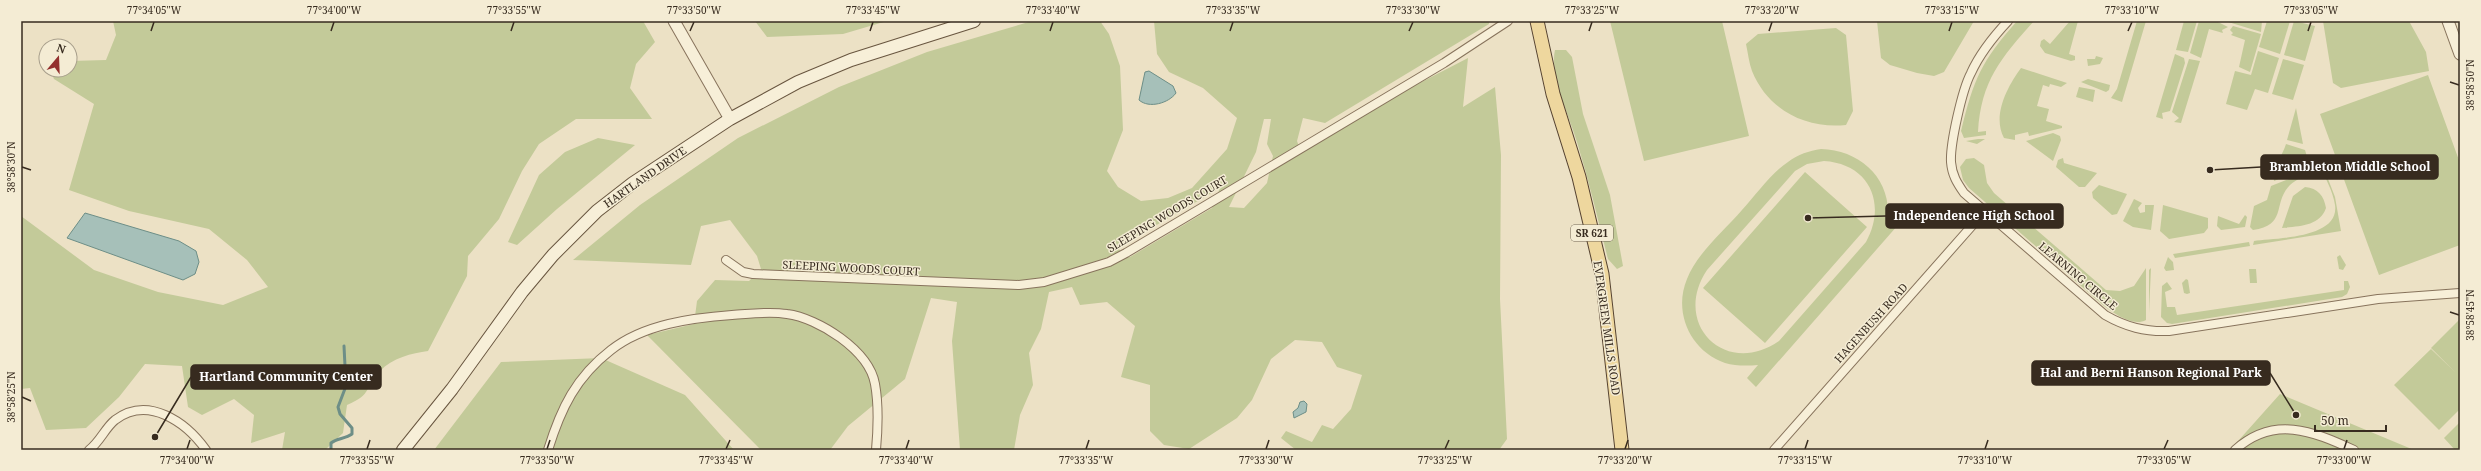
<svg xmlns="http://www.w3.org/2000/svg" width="2481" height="471" viewBox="0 0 2481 471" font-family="'Noto Serif',serif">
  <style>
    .green { fill: #c3ca99; fill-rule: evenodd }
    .water { fill: #a6c0b9; stroke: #6d8e87 }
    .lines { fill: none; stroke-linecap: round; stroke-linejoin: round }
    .stream { stroke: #6d8e87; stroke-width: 3 }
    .minor-casing { stroke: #87735c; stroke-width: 10 }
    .tertiary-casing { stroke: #87735c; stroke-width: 13 }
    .secondary-casing { stroke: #68553f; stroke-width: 14 }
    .primary-casing { stroke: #554230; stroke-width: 15 }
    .minor { stroke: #f7efd8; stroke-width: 8 }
    .tertiary { stroke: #f7efd8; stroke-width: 11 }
    .secondary { stroke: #f7efd8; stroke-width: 12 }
    .primary { stroke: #eed79e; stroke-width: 13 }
    .ticks { fill: none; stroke: #372b1f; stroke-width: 1.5 }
    .labels { text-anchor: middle; stroke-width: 3; stroke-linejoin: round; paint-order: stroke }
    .shield { fill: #f4ecd4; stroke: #706555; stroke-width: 1 }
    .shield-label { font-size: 10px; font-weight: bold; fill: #372b1f }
    .street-label { font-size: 11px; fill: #372b1f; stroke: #f4ecd4 }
    .leader { fill: none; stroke: #372b1f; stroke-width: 1.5 }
    .callout-dot { fill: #372b1f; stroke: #f4ecd4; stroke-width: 1.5 }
    .callout { fill: #372b1f; stroke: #372b1f; stroke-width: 1.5 }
    .callout-label { font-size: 12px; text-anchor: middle; font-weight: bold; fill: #fff }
    .neatline { fill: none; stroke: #372b1f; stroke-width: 1.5 }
    .ticks-label { font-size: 10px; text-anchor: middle; fill: #372b1f }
  </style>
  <rect width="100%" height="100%" fill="#ece1c5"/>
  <path class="green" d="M113,21h530l12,21 -19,22 -6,24 22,31h-76l-37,25 -17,27 -23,48 -31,37 -1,20 -39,75c-16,2 -36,7 -48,20 -16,17 -7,23 -33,34l-4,28 -18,17h-43l3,-18 -34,11 3,-28 -20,-16 -32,16 -14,-8 -6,-41 -37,-2 -26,33 -33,31 -40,2 -16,-42 -9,1v-173l73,54 64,22 65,13 45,-18 -21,-27 -38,-31 -80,-18 -60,-21 25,-86 -40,-25 -4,-9h20v-9l36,-1 10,-25z
    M755,21h132l-44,13 -76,3z
    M1032,21h68l9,13 11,32 3,64 -16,41 11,16 23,14 27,-3 24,-10 35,-39 10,-31 -34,-30 -34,-16 -12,-18 -3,-33h335v3l-164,99 -22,-5 -6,23 4,11 109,-64 58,-30 -5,49 32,-20 6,68 -1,144 7,140 -8,11h-203l-15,-12 5,-7 26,11 10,-17 11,4 18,-20 11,-34 -25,-8 -15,-25 -27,-2 -24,19 -19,41 -15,18 -48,31 -25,-4 -14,-14v-46l-29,-8 14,-51 -28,-24 -27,3 -8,-18 -23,5 -8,37 -12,24 4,32 -13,30 -6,35h-54l-8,-109 5,-39 -26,-4 -26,81 -57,47 -18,24h-69l-114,-115 47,-11 3,-23 18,-21 34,1 12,-12 -4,-13 -27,-36 -29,6 -10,39 -118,-5 67,-55 98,-67 101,-51 88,-35zM1264,119h7l-4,25 6,12 -6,27 -23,25 -15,-1 27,-55zM1220,188l-8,20 -82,49 -13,-9z
    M1610,21h112l27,115 -105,25z
    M1877,21h97l-30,51 -10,4 -17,-3 -27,-8 -9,-7z
    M2017,21h17c-33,37 -53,60 -56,111l8,-1v4l-22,3 -3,-7c13,-53 20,-69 56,-110z
    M2070,21h8l-9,33 6,2v4l-4,1 -26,-8 -5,-7 1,-5 3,-2 6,5z
    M2137,21h9l-24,81 -11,-4 6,-9z
    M2184,21h13l-9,31 -12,-2z
    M2199,21h17l12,6 -6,3 1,3 -14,-4 -8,29 -11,-5z
    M2225,21h37l-1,11z
    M2267,21h23l-10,33 -21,-7z
    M2294,21l21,5 -10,35 -21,-6z
    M2323,21h86l17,31 3,19 -88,17 -8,-5z
    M2233,26l28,8 -11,38 -11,-5 6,-27 -14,-5 2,-2 -3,-3z
    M1836,28l10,7 7,76 -7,14c-41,4 -78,-15 -94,-54 -3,-8 -4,-18 -6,-27l12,-10z
    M1555,50h11l6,7 11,57 27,81 13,71 -6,3 -9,-10c-10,-39 -19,-78 -31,-117 -7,-24 -28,-67 -22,-92z
    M2258,51l21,7 -11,35 -13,-4 -8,21 -21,-6 9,-33 16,4z
    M2175,54l9,4 1,5 -15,48 -8,2 1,6 -7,-2z
    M2096,56l7,2 -3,6 -12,2 -1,-7h8z
    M2189,59l11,2 -19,62 -7,-1 5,-4 -7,-6z
    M2283,59l21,6 -11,35 -21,-6z
    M2021,68l46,15 -6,4 -11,-3 -1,3 -6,-2 -6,21 12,3 -3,12 16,5v2l-33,8 -1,-4 -13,3v5l-11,-2c-12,-22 3,-51 17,-70z
    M2428,75l32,88v82l-81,30 -59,-161z
    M2088,79l22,6 -1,5 -3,2 -25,-10z
    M2079,87l16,3 -2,12 -17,-5z
    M2296,108l7,36 -16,-4z
    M2053,133l7,3 1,4 -8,21 -27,-20z
    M598,138l37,7 -78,64 -40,36 -9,-3 31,-67 26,-23z
    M1978,139h7l-8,5 -11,-3z
    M2286,144l19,6 4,13 -31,12 1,4 -5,2c-2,-13 9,-26 12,-37z
    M1821,149c38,1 69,28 67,67l10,9 -142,162 -9,-9 11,-13c-11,1 -23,1 -33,-2 -35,-12 -52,-51 -38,-84 10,-26 37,-48 55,-69 15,-16 28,-36 46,-48 10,-8 21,-11 33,-13zM1824,161c46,3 63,43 42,81l-87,99c-53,37 -108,-17 -72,-71l88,-99 12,-7z
    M1974,158l10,7 3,18 7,10 112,97 14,1 14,-5 12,-18v52c-13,7 -31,-6 -42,-14l-135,-118 -6,-8 -3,-13 6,-8z
    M2063,158l1,5 33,10 -12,14h-6l-23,-20 2,-7z
    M2320,165l3,1 12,31 6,34 -88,14 1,-4c21,-3 86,-2 81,-36 -2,-14 -10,-27 -15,-40z
    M2312,170v3c-7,4 -16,6 -22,12 -18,18 -2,40 -37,45l-3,-3 4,-21 13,-6 4,-14z
    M1805,172l62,55 -102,116 -62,-55z
    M2099,185l28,9 -10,20 -5,1 -19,-17 -1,-6z
    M2305,187c13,1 19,9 21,21 -6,18 -26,18 -44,20l11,-32z
    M2134,199l8,4 -4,5 2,5 5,-1v-7h9l-3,25 -18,-3 -10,-6z
    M2163,205l45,13v10l-4,5 -35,6 -9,-8z
    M2245,215l2,2 -2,10 -24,3 -4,-4 1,-10 21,8z
    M2249,242l1,4 -75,12 -2,-4z
    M2340,255l6,10 -3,5 -4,-1 -2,-12z
    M2168,257l5,5 1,8 -8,1 -2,-3z
    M2151,268l-2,45v-43z
    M2249,269h7l1,14h-7z
    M2186,279l2,1 2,13 -3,1 -3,-1 -2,-10z
    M2344,281h4l2,6 -3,7 -5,3 -170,27 -5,-1 -6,-6 1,-31 5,-4 5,7 -7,3 2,15h8l2,8 167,-25z
    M2460,319v90l-21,21 -45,-45 37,-36 24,23 -24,-24z
    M601,358l84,37 49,55h-300l67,-88z
    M2280,394l134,56h-184z
    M2460,422v28h-5l-11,-12z"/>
  <path class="water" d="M1149,71l24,15 3,7c-7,10 -27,16 -37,7l6,-28z
    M85,213l94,28 17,10 3,11 -4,12 -12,6 -116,-42z
    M1304,401l3,3 -1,8 -12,6 -1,-6 5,-4 2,-6z"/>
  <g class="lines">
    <path class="stream" d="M331,450v-7c6,-5 14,-4 21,-9v-6l-12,-14 -2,-7 8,-21 -2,-40"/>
    <g class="minor-casing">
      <path id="minor" d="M2008,21c-15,16 -28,32 -37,52 -9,17 -21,71 -20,89 1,13 6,21 13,31l141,122c21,12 40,17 64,16l209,-32 82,-6
        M726,260l17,12 10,2 266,11 25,-3 65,-20 17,-9 318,-190 64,-42
        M89,450c11,-8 16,-22 26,-30 33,-25 71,2 91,30
        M548,450c13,-42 28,-73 63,-100 33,-26 81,-32 121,-35 18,-1 36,-4 55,-1 31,4 82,36 88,70 4,22 3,44 1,66
        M1774,450l211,-239
        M2235,450c39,-35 77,-19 119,0"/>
    </g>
    <g class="tertiary-casing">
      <path id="tertiary" d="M674,21l56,98
        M2448,21l12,33"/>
    </g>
    <g class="secondary-casing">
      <path id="secondary" d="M403,450l49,-61 70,-97 31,-37 44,-44 36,-28 97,-64 68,-37 53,-22 123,-39"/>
    </g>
    <g class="primary-casing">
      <path id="primary" d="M1537,21l16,73 26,83 23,97 20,176"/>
    </g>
    <use href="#minor" class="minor"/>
    <use href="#tertiary" class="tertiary"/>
    <use href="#secondary" class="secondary"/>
    <use href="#primary" class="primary"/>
  </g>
  <path class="ticks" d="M151,31l3,-9M331,31l3,-9M511,31l3,-9M690,31l4,-9M870,31l3,-9M1050,31l3,-9M1230,31l3,-9M1409,31l4,-9M1589,31l3,-9M1769,31l3,-9M1949,31l3,-9M2128,31l4,-9M2308,31l3,-9M2450,82l9,3M22,167l9,3M2450,312l9,3M22,397l9,4M187,449l3,-9M367,449l3,-9M547,449l3,-9M726,449l4,-9M906,449l3,-9M1086,449l3,-9M1266,449l3,-9M1445,449l4,-9M1625,449l3,-9M1805,449l3,-9M1985,449l3,-9M2164,449l4,-9M2344,449l3,-9"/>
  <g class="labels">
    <rect class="shield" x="1571" y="225" width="42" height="16" rx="3"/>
    <g class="shield-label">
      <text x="1592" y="237">SR 621</text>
    </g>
    <g class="street-label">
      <text transform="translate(645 177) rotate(-35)" y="4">HARTLAND DRIVE</text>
      <text transform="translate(1167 214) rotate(-31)" y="4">SLEEPING WOODS COURT</text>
      <text transform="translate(851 268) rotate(3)" y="4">SLEEPING WOODS COURT</text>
      <text transform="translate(2078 276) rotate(40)" y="4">LEARNING CIRCLE</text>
      <text transform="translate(1871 323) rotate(-48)" y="4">HAGENBUSH ROAD</text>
      <text transform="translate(1607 328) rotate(82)" y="4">EVERGREEN MILLS ROAD</text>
    </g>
  </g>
  <path class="leader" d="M2210 170L2261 167M1808 218L1886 216M2296 415L2270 373M155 437L191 377"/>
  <g class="callout-dot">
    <circle cx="2210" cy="170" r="4"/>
    <circle cx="1808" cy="218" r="4"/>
    <circle cx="2296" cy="415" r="4"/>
    <circle cx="155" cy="437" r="4"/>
  </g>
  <g class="callout">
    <rect x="2261" y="155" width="177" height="24" rx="4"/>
    <rect x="1886" y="204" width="177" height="24" rx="4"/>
    <rect x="2032" y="361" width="238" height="24" rx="4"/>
    <rect x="191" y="365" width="190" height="24" rx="4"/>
  </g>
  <g class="callout-label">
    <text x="2350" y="171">Brambleton Middle School</text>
    <text x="1974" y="220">Independence High School</text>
    <text x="2151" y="377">Hal and Berni Hanson Regional Park</text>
    <text x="286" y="381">Hartland Community Center</text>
  </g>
  <rect width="2481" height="471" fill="none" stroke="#f4ecd4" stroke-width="44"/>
  <g transform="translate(58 58) rotate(19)"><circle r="19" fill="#f4ecd4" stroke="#a89f8c"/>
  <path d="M0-3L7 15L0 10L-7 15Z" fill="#93302e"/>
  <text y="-6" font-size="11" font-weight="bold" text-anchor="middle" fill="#372b1f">N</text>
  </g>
  <path d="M2315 425v6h71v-6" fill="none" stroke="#372b1f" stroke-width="2"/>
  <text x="2321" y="425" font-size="12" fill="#372b1f" stroke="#f4ecd4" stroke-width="3" paint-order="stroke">50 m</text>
  <rect x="22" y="22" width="2437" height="427" class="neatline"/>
  <g class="ticks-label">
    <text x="154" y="14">77°34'05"W</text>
    <text x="334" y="14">77°34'00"W</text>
    <text x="514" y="14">77°33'55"W</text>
    <text x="694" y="14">77°33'50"W</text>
    <text x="873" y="14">77°33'45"W</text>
    <text x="1053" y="14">77°33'40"W</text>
    <text x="1233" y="14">77°33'35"W</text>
    <text x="1413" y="14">77°33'30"W</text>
    <text x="1592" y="14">77°33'25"W</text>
    <text x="1772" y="14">77°33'20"W</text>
    <text x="1952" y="14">77°33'15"W</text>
    <text x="2132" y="14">77°33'10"W</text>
    <text x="2311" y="14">77°33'05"W</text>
    <text transform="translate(2470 85) rotate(-90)" y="4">38°58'50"N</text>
    <text transform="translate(11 167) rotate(-90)" y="4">38°58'30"N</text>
    <text transform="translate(2470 315) rotate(-90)" y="4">38°58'45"N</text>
    <text transform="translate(11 397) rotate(-90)" y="4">38°58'25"N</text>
    <text x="187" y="464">77°34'00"W</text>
    <text x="367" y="464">77°33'55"W</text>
    <text x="547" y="464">77°33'50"W</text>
    <text x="726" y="464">77°33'45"W</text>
    <text x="906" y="464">77°33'40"W</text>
    <text x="1086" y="464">77°33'35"W</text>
    <text x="1266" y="464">77°33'30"W</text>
    <text x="1445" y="464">77°33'25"W</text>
    <text x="1625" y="464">77°33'20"W</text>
    <text x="1805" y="464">77°33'15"W</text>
    <text x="1985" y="464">77°33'10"W</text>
    <text x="2164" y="464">77°33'05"W</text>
    <text x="2344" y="464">77°33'00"W</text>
  </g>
</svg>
